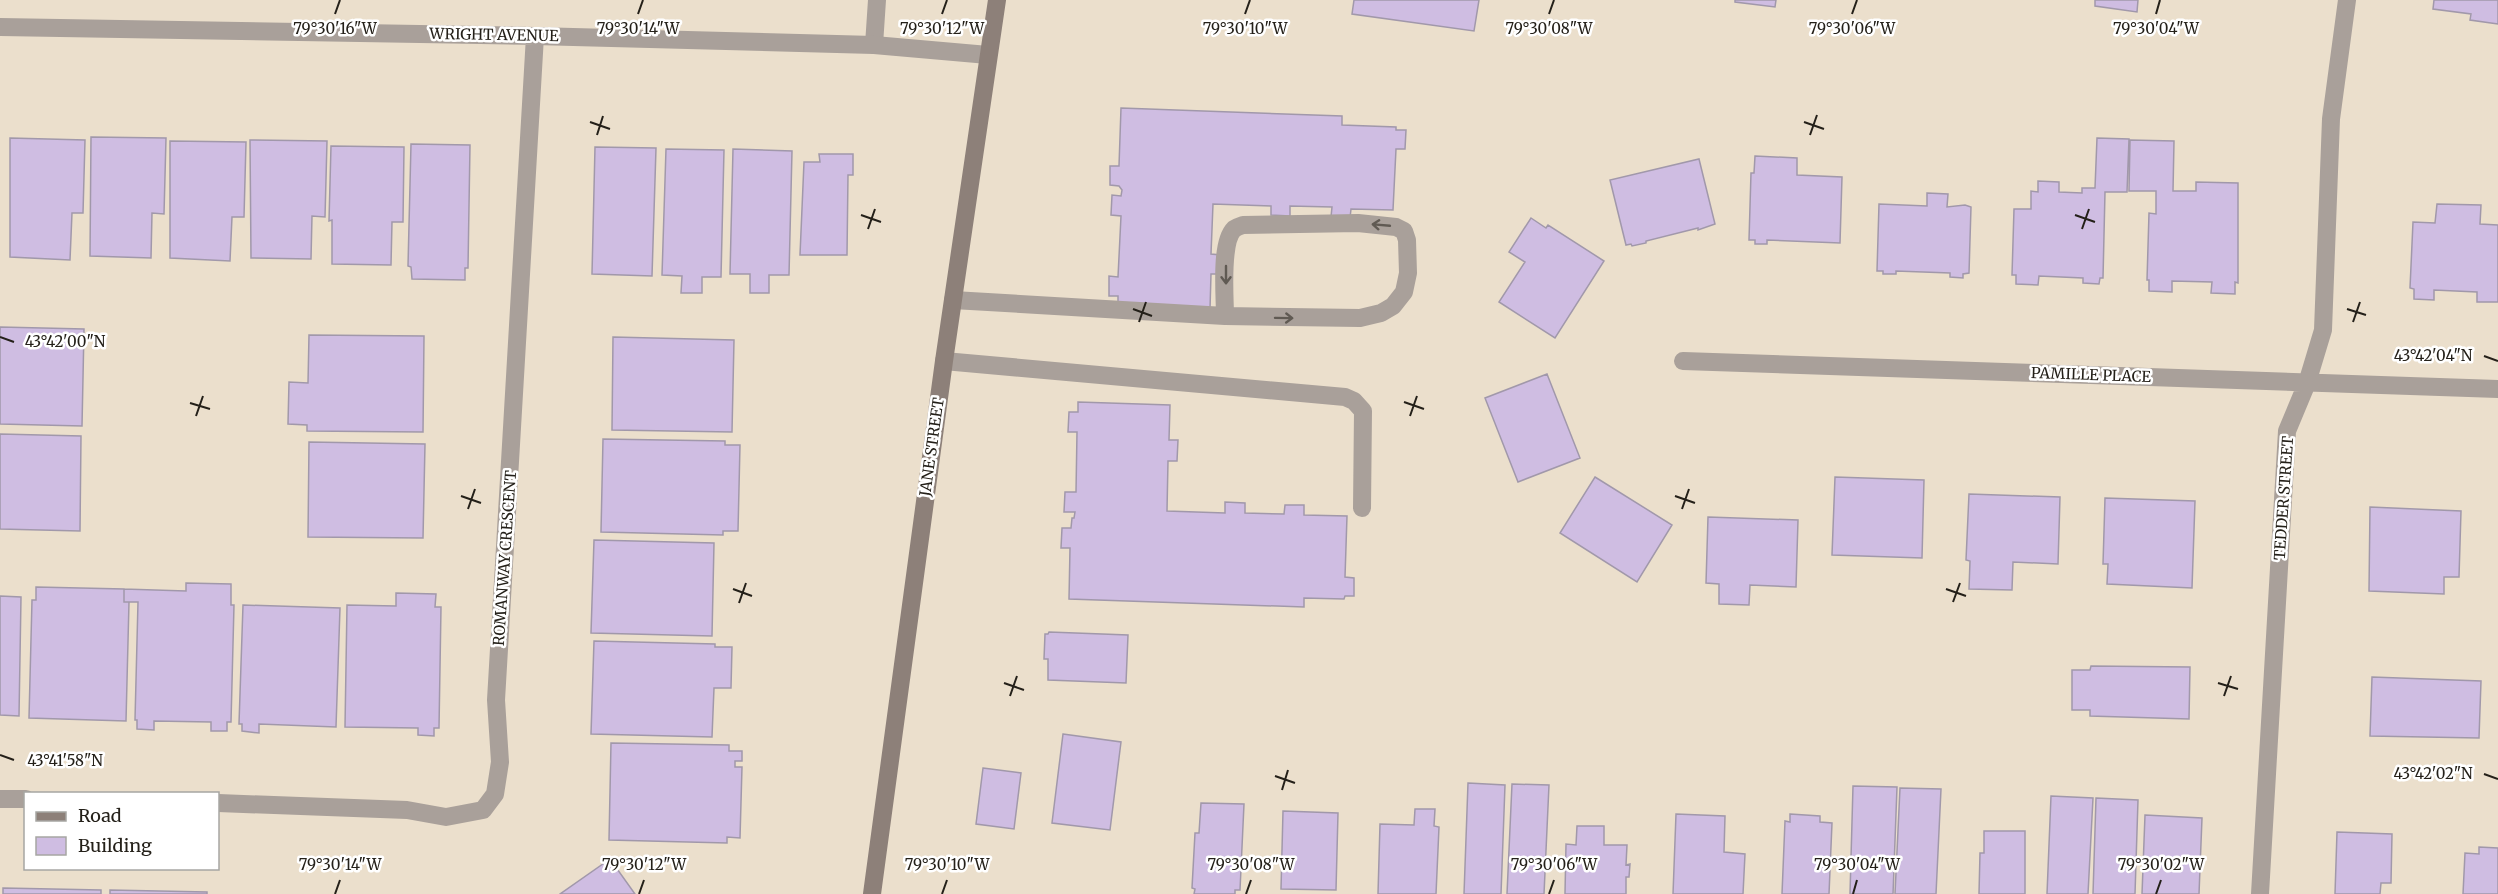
<svg xmlns="http://www.w3.org/2000/svg" width="2498" height="894" viewBox="0 0 2498 894" font-family="Merriweather,serif">
  <style>
    .building { fill: #cfbde2; stroke: #a198aa; stroke-width: 1.5 }
    .lines { fill: none; stroke-linecap: round; stroke-linejoin: round }
    .lane { stroke: #a9a09a; stroke-width: 18 }
    .street { stroke: #a9a09a; stroke-width: 18 }
    .secondary { stroke: #8d8079; stroke-width: 18 }
    .oneway { stroke: #605a53 }
    .ticks { fill: none; stroke: #242019; stroke-width: 2 }
    .labels { text-anchor: middle; stroke-width: 5; stroke-linejoin: round; paint-order: stroke }
    .street-label { font-size: 15px; fill: #242019; stroke: #fff }
    .ticks-label { font-size: 15px; text-anchor: middle; fill: #242019; stroke: #fff; stroke-width: 5; stroke-linejoin: round; paint-order: stroke }
  </style>
  <rect width="100%" height="100%" fill="#ebdfcc"/>
  <path class="building" d="M1354,0h125l-5,31 -122,-17z
    M1735,0h41l-1,7 -40,-5z
    M2095,0h43l-1,12 -42,-6z
    M2434,0h64v24l-28,-4 1,-6 -38,-5z
    M1121,108l221,8v9l54,2v3h10l-1,19h-9l-3,61 -42,-1 -1,9 -19,-1 1,-10 -42,-1v10l-19,-1v-9l-58,-2 -2,50 10,1v19h-10l-1,35 -92,-3v-10h-9v-20l9,1 3,-61 -10,-1 1,-20 9,1 1,-6 -3,-4 -9,-1v-19h9z
    M91,137l75,1 -2,76 -12,-1 -1,45 -61,-2z
    M10,138l75,2 -2,73h-11l-2,47 -60,-3z
    M2097,138l32,1 -2,53h-22l-2,86h-3l-1,6 -16,-1v-5l-44,-2 -1,9 -22,-1v-9h-4l2,-66h17v-18l7,1v-11l21,1v10l23,1v-5h13z
    M250,140l77,1 -2,76 -13,-1 -1,43 -60,-1z
    M2130,140l44,1 -1,50h23v-9l42,1v100l-3,-1v12l-24,-1 1,-11 -40,-1v11l-23,-1v-11h-2l2,-67 7,1v-23h-27z
    M170,141l76,1 -2,75h-12l-2,44 -60,-3z
    M411,144l59,1 -2,123h-3v12l-53,-1 -1,-12 -3,-1z
    M331,146l73,1 -1,75h-11l-1,43 -59,-1v-44l-3,1z
    M595,147l61,1 -4,128 -60,-2z
    M666,149l58,1 -3,127h-19v16h-21l1,-17 -20,-1z
    M733,149l59,2 -3,124h-20v18h-19v-19h-20z
    M819,154h34v21h-5l-1,80h-47l4,-93h16z
    M1755,156l42,2v17l45,2 -2,66 -73,-3v4h-12v-4h-6l2,-67h3z
    M1699,159l16,65 -17,6v-2l-52,13v2l-14,3 -1,-2 -5,1 -16,-65z
    M1927,193l21,1 -1,13 18,-2 6,2 -2,66 -6,1v4l-13,-1v-4l-54,-2v3h-13v-3h-6l2,-67 48,2z
    M2437,204l44,1 -1,19 18,1v77h-21v-10l-43,-2v10l-20,-1v-10l-4,-1 3,-66 22,1z
    M1531,218l15,10 2,-3 56,36 -49,77 -56,-36 26,-40 -16,-10z
    M0,327l84,2 -2,97 -82,-2z
    M309,335l115,1 -1,96 -116,-1v-6l-19,-1 1,-42 19,1z
    M613,337l121,3 -2,92 -120,-2z
    M1547,374l33,84 -62,24 -33,-84z
    M1078,402l92,3 -1,35h9l-1,21h-9l-1,50 58,2v-11l20,1v10l39,1 1,-9h19v10l43,1 -2,61 9,1v18h-9l-1,3 -40,-1v9l-235,-8 1,-51h-9l1,-20h9l1,-10h2l1,-6h-11l1,-20h11l1,-60h-9l1,-20h9z
    M0,434l81,2 -1,95 -80,-2z
    M603,439l122,2v4h15l-2,86h-15v4l-122,-3z
    M309,442l116,2 -2,94 -115,-1z
    M1595,477l77,48 -35,57 -77,-49z
    M1835,477l89,3 -2,78 -90,-3z
    M1969,494l91,3 -2,67 -45,-2 -1,28 -43,-1 1,-28 -4,-1z
    M2105,498l90,3 -3,87 -85,-4 1,-20h-5z
    M2370,507l91,4 -2,66h-15v17l-75,-3z
    M1708,517l90,3 -2,67 -46,-2 -1,20 -30,-1v-20l-13,-1z
    M594,540l120,3 -2,93 -121,-3z
    M186,583l45,1v21h3l-3,117h-4v9h-16v-9l-57,-1v9l-17,-1v-9h-2l3,-118h-14v-13l62,2z
    M36,587l88,2v13h5l-3,119 -97,-3 3,-118h4z
    M396,593l40,1 -1,13h6l-2,121h-5v8l-16,-1v-7l-73,-1 2,-122 49,1z
    M0,596l21,1 -2,119 -19,-1z
    M243,605l97,3 -4,119 -77,-3v9l-17,-2v-7h-3z
    M1049,632l79,3 -2,48 -78,-3v-21h-4l1,-25h3z
    M594,641l121,3v3h17l-1,41h-17l-2,49 -121,-3z
    M2091,666l99,1 -1,52 -99,-3v-6h-18v-40h18z
    M2372,677l109,4 -2,57 -109,-2z
    M1063,734l58,8 -11,88 -58,-7z
    M611,743l118,2v6h13v10h-7v6h7l-2,71 -13,-1v6l-118,-3z
    M983,768l38,5 -7,56 -38,-5z
    M1468,783l37,2 -4,109h-37z
    M1512,784l37,1 -5,109h-37z
    M1853,786l44,1 -4,107h-43z
    M1900,788l41,1 -5,105h-41z
    M2051,796l42,2 -5,96h-41z
    M2096,798l42,2 -3,94h-42z
    M1201,803l43,1 -4,86h-5v4h-41l1,-5 -3,-1 3,-55h4z
    M1415,809h20l-1,17 5,1 -3,67h-58l2,-70 34,1z
    M1283,811l55,2 -2,77 -55,-1z
    M1676,814l49,2 -1,36 21,2 -2,40h-70z
    M1790,814l30,2v6l12,1 -3,71h-47l3,-73 5,1z
    M2145,815l57,3 -3,76h-57z
    M1577,826h27v19h23l-1,20 4,-1 -1,13h-3v17h-61l1,-50 10,1z
    M1984,831h41v63h-46l1,-41h4z
    M2337,832l55,2 -1,49h-10l-1,11h-45z
    M2479,847l19,1v46h-35l2,-41 14,1z
    M610,859l25,35h-75z
    M3,888l98,2v4h-98z
    M110,890l97,2v2h-97z"/>
  <g class="lines">
    <path class="lane" d="M874,45l3,-45
      M953,300l272,16 135,2 21,-5 12,-7 11,-14 4,-19 -1,-33 -3,-9 -8,-4 -38,-4 -115,2c-3,1 -6,2 -9,4 -14,14 -9,67 -9,87
      M944,361l401,36 9,4 9,10 -1,97"/>
    <path class="street" d="M0,27l535,9 339,9 114,10
      M1683,361l815,28
      M0,799h26
      M218,803l189,7 39,7 37,-7 12,-16 5,-32 -4,-62 39,-664
      M2260,894l27,-463 20,-48 16,-53 8,-211 16,-119"/>
    <path class="secondary" d="M872,894l72,-533 53,-361"/>
  </g>
  <defs><path id="oneway-shaft" d="M-6 0H5M1.5-3L5.5 0L1.5 3" fill="none" stroke-width="1.6" stroke-linecap="round" stroke-linejoin="round" transform="scale(1.5)"/></defs>
  <g class="oneway">
    <use href="#oneway-shaft" transform="translate(1381 225) rotate(-175)"/>
    <use href="#oneway-shaft" transform="translate(1226 275) rotate(90)"/>
    <use href="#oneway-shaft" transform="translate(1284 318) rotate(1)"/>
  </g>
  <path class="ticks" d="M335,14l5,-14M638,14l5,-14M942,14l5,-14M1245,14l5,-14M1549,14l5,-14M1852,14l5,-14M2156,14l4,-14M590,122l20,7M1804,122l20,7M597,135l6,-19M1810,135l7,-20M861,215l20,7M2075,215l20,7M868,229l7,-20M2082,229l7,-20M1133,309l19,7M2347,309l19,6M1139,322l7,-20M2353,322l7,-20M0,337l14,5M2484,356l14,5M1404,402l20,7M190,403l20,6M196,416l7,-20M1410,416l7,-20M461,496l20,7M1675,496l20,7M468,509l7,-20M1682,509l7,-20M733,589l19,7M1946,589l20,7M1953,602l7,-19M739,603l7,-20M1004,683l20,7M2218,683l20,6M1010,696l7,-20M2224,696l7,-20M0,755l14,5M2484,774l14,5M1275,776l20,7M1282,790l6,-20M335,894l5,-14M639,894l5,-14M942,894l5,-14M1246,894l5,-14M1549,894l5,-14M1853,894l4,-14M2156,894l5,-14"/>
  <g class="labels">
    <g class="street-label">
      <text transform="translate(494 35) rotate(1)" y="5">WRIGHT AVENUE</text>
      <text transform="translate(2091 375) rotate(2)" y="5">PAMILLE PLACE</text>
      <text transform="translate(932 447) rotate(-82)" y="5">JANE STREET</text>
      <text transform="translate(2284 498) rotate(-86)" y="5">TEDDER STREET</text>
      <text transform="translate(505 558) rotate(-86)" y="5">ROMANWAY CRESCENT</text>
    </g>
  </g>
  <g class="ticks-label">
    <text x="335" y="34">79°30'16"W</text>
    <text x="638" y="34">79°30'14"W</text>
    <text x="942" y="34">79°30'12"W</text>
    <text x="1245" y="34">79°30'10"W</text>
    <text x="1549" y="34">79°30'08"W</text>
    <text x="1852" y="34">79°30'06"W</text>
    <text x="2156" y="34">79°30'04"W</text>
    <text x="65" y="347">43°42'00"N</text>
    <text x="2433" y="361">43°42'04"N</text>
    <text x="65" y="766">43°41'58"N</text>
    <text x="2433" y="779">43°42'02"N</text>
    <text x="340" y="870">79°30'14"W</text>
    <text x="644" y="870">79°30'12"W</text>
    <text x="947" y="870">79°30'10"W</text>
    <text x="1251" y="870">79°30'08"W</text>
    <text x="1554" y="870">79°30'06"W</text>
    <text x="1857" y="870">79°30'04"W</text>
    <text x="2161" y="870">79°30'02"W</text>
  </g>
  <rect x="24" y="792" width="195" height="78" fill="#ffffff" stroke="#a7a6a3" stroke-width="1.5"/>
  <rect x="36" y="812" width="30" height="9" fill="#8d8079" stroke="#a7a6a3" stroke-width="1.5"/>
  <text x="78" y="822" font-size="18" fill="#242019">Road</text>
  <rect x="36" y="837" width="30" height="18" fill="#cfbde2" stroke="#a7a6a3" stroke-width="1.5"/>
  <text x="78" y="852" font-size="18" fill="#242019">Building</text>
</svg>
